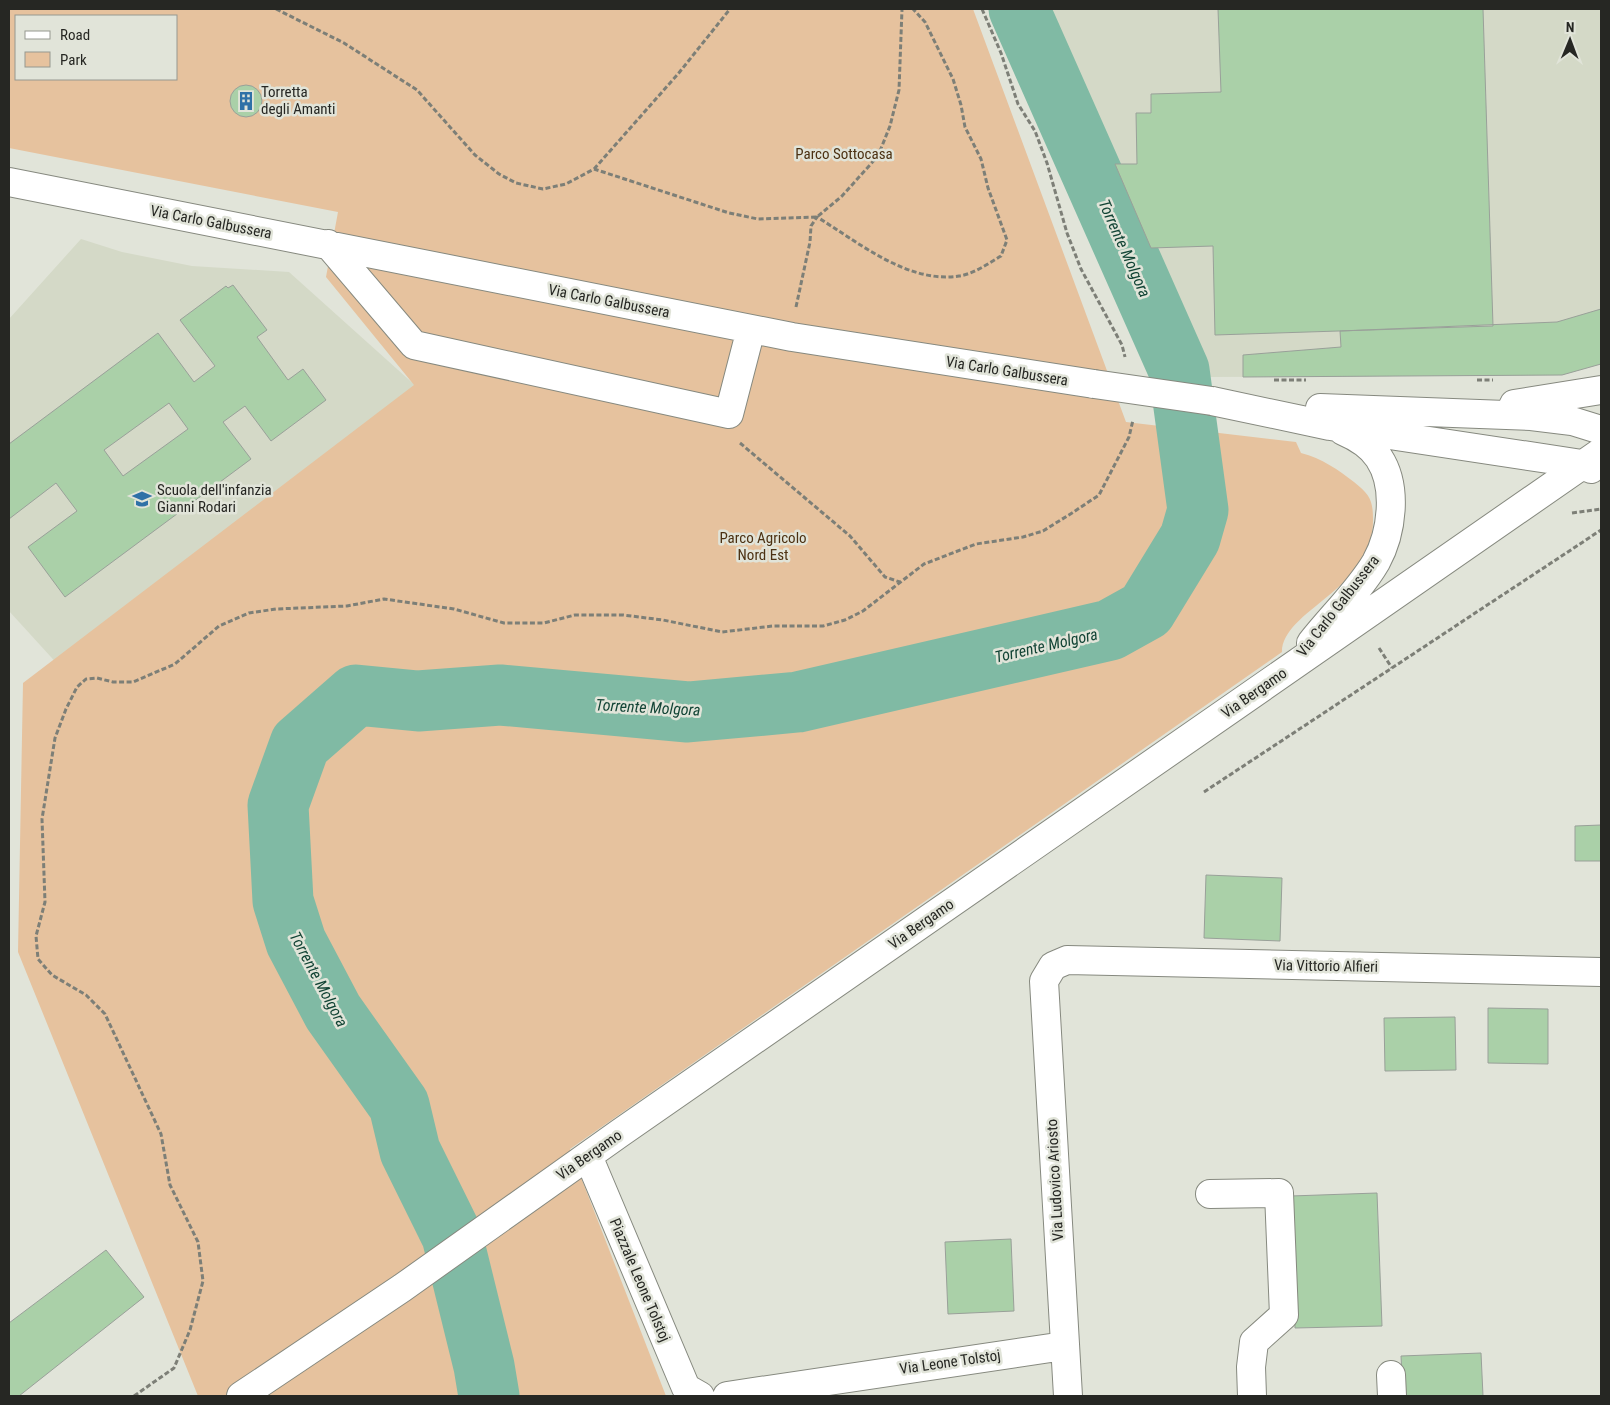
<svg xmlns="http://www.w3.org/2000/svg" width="1610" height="1405" viewBox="0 0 1610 1405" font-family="'Roboto Condensed',sans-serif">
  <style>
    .built { fill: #d4d9c7 }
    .green { fill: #e6c29e; fill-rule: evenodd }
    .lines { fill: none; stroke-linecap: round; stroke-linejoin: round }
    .river { stroke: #80baa4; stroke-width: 61 }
    .building { fill: #aad0a8; stroke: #99a099; fill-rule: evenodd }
    .minor-casing { stroke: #86897f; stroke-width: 30 }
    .path { stroke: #7d7f77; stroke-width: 3; stroke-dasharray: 5 2.5; stroke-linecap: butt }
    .minor { stroke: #fff; stroke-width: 28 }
    .minor-bridge-casing { stroke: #86897f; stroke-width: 30; stroke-linecap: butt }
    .minor-bridge { stroke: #fff; stroke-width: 28 }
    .labels { text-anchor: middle; stroke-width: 5; stroke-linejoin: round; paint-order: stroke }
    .poi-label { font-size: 15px; fill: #262723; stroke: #e1e4d9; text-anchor: start }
    .park-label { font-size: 15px; fill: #4c3112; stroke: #e1e4d9 }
    .street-label { font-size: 15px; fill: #262723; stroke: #e1e4d9 }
    .water-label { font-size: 16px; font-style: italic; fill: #124435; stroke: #e1e4d9 }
  </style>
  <rect width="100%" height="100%" fill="#e1e4d9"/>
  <path class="built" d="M1047,9h554v355l-39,11 -355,2z
    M81,239l41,13 70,14 97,6 128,115 -356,281 -52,-57v-292z"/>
  <path class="green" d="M9,9h964l153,413 170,20 5,11c21,5 37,17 53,29 16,13 19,18 19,38 0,70 -91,90 -91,132l-712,497 96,247h-468l-180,-444 5,-269 391,-298 -88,-108 12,-65 -329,-64zM16,16h160v63h-160z"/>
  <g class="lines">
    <path class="river" d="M489,1396l-5,-30 -32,-130 -42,-85 -11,-46 -66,-93 -37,-70 -13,-41 -5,-96 22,-61 56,-49 62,6 82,-6 188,17 110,-10 312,-72 36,-20 44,-72 8,-28 -19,-140 -160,-361"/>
  </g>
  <path class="building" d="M1218,9h265l10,317 -278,9 -2,-89 -62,2 -36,-84h22l-1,-51h15v-19l70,-2z
    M230 101a16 16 0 1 1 32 0a16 16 0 1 1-32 0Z
    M233,285l34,45 -10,7 31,43 15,-11 23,31 -55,41 -26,-35 -22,16 28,37 -186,138 -37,-50 49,-36 -21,-28 -47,36v-75l149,-111 36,49 21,-16 -35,-46 46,-34 2,2zM169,403l19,26 -65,47 -19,-26z
    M1601,309v55l-39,11 -319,2v-22l98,-8 -1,-16 217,-9z
    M1601,825v36h-26v-35z
    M1206,875l76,3 -2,63 -76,-3z
    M1488,1008l60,1v55l-60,-1z
    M1455,1017l1,53 -71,1 -1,-53z
    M1377,1193l5,133 -87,2 -4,-132z
    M1011,1239l3,72 -66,3 -3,-72z
    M106,1250l38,47 -125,99h-10v-73z
    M1481,1353l2,43h-80l-2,-40z"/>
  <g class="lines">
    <g class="minor-casing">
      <path id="minor" d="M9,182l783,155 302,47
        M328,244l86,101 315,69 22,-85
        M1212,401l118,25 252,38 9,5
        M1514,404l87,-14
        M1320,408l211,8 41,5 29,9
        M1311,643c21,-27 48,-52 65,-81 16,-29 22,-75 3,-104 -8,-12 -22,-21 -36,-27
        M588,1156l98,232 14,8
        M1210,1194l69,-1 5,122 -30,27 -3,25 1,29
        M1391,1375l1,21
        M241,1396l161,-108 218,-155 981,-681
        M727,1396l337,-50
        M1068,1396l-24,-415 9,-15 14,-6 534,12"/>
    </g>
    <path class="path" d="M276,9l68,34 73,47 58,65 24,19 17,9 27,6 23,-5 28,-15 135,44 29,6 59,-2 25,-21 36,-40 12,-30 9,-36 3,-81
      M982,9l19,44 17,51 17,27 12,32 20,70 14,36 41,76 3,12
      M594,169l84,-95 52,-65
      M796,307l14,-65 1,-16 6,-9c41,25 91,67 142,59 15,-2 30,-13 42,-20l6,-16 -19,-52 -7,-29 -16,-32 -4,-22 -8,-26 -28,-57 -12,-13
      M1274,380h32
      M1477,380h16
      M740,443l110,93 35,41 15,5
      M1572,513l29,-4
      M1379,648l13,20
      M1204,792l397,-262
      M134,1396l40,-28 16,-38 13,-49 -5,-39 -28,-57 -9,-51 -56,-120 -19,-19 -34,-20 -14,-16 -2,-23 9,-34 -3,-83 13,-81 11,-29 11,-22 9,-8 11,-1 16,4h20l42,-18 44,-38 30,-13 27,-4 71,-3 37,-7 70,10 50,14h40l31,-8h48l40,5 59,12 51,-6h50l22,-6 18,-9 61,-47 52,-20 47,-7 20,-6 29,-18 27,-18 30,-58 4,-17"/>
    <use href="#minor" class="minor"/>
    <g class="minor-bridge-casing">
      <path id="minor-bridge" d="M1094,384l118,17"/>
    </g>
    <use href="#minor-bridge" class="minor-bridge"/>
  </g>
  <defs>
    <g id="building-bare" transform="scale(1.5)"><path d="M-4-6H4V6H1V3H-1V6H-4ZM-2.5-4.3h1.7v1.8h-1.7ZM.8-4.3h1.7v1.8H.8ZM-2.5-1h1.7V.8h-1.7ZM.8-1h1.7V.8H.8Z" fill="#2f71a7" stroke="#e1e4d9" stroke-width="2.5" paint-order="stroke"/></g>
    <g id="school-bare" transform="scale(1.5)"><path d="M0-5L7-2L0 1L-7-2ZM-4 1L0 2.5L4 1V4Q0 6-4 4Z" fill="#2f71a7" stroke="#e1e4d9" stroke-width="2.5" paint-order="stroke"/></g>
  </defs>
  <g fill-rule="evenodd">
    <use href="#building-bare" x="246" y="101"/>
    <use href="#school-bare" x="142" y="499"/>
  </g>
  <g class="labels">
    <g class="poi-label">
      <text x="261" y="97">Torretta<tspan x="261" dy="17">degli Amanti</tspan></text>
      <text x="157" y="495">Scuola dell'infanzia<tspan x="157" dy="17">Gianni Rodari</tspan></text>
    </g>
    <g class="park-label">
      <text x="844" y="159">Parco Sottocasa</text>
      <text x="763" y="543">Parco Agricolo<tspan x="763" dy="17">Nord Est</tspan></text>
    </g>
    <g class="street-label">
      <text transform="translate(211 222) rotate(11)" y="5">Via Carlo Galbussera</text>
      <text transform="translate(609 301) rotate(11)" y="5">Via Carlo Galbussera</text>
      <text transform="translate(1007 371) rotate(9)" y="5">Via Carlo Galbussera</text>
      <text transform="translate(1338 606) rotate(-52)" y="5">Via Carlo Galbussera</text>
      <text transform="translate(1254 693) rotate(-35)" y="5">Via Bergamo</text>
      <text transform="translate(921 924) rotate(-35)" y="5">Via Bergamo</text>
      <text transform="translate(1326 966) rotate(1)" y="5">Via Vittorio Alfieri</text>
      <text transform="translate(589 1155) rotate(-35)" y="5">Via Bergamo</text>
      <text transform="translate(1055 1180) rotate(-93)" y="5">Via Ludovico Ariosto</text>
      <text transform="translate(640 1280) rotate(67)" y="5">Piazzale Leone Tolstoj</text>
      <text transform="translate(950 1362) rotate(-8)" y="5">Via Leone Tolstoj</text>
    </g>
    <g class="water-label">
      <text transform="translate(1125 248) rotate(66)" y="6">Torrente Molgora</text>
      <text transform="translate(1046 645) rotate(-13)" y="6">Torrente Molgora</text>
      <text transform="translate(648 707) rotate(3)" y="6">Torrente Molgora</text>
      <text transform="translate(319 979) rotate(62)" y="6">Torrente Molgora</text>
    </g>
  </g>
  <rect width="1610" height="1405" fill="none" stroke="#262723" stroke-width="20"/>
  <rect x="15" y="15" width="162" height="65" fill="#e1e4d9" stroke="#969890"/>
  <rect x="25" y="31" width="25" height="8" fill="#ffffff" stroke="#969890"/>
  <text x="60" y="40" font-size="15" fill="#262723">Road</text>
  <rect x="25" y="52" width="25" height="15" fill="#e6c29e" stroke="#969890"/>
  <text x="60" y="65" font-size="15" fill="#262723">Park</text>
  <g transform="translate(1570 40) rotate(1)" stroke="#e1e4d9" stroke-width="4" paint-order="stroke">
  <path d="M0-4L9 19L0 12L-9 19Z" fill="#262723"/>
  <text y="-8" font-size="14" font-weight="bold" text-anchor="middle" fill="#262723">N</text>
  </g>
</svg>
